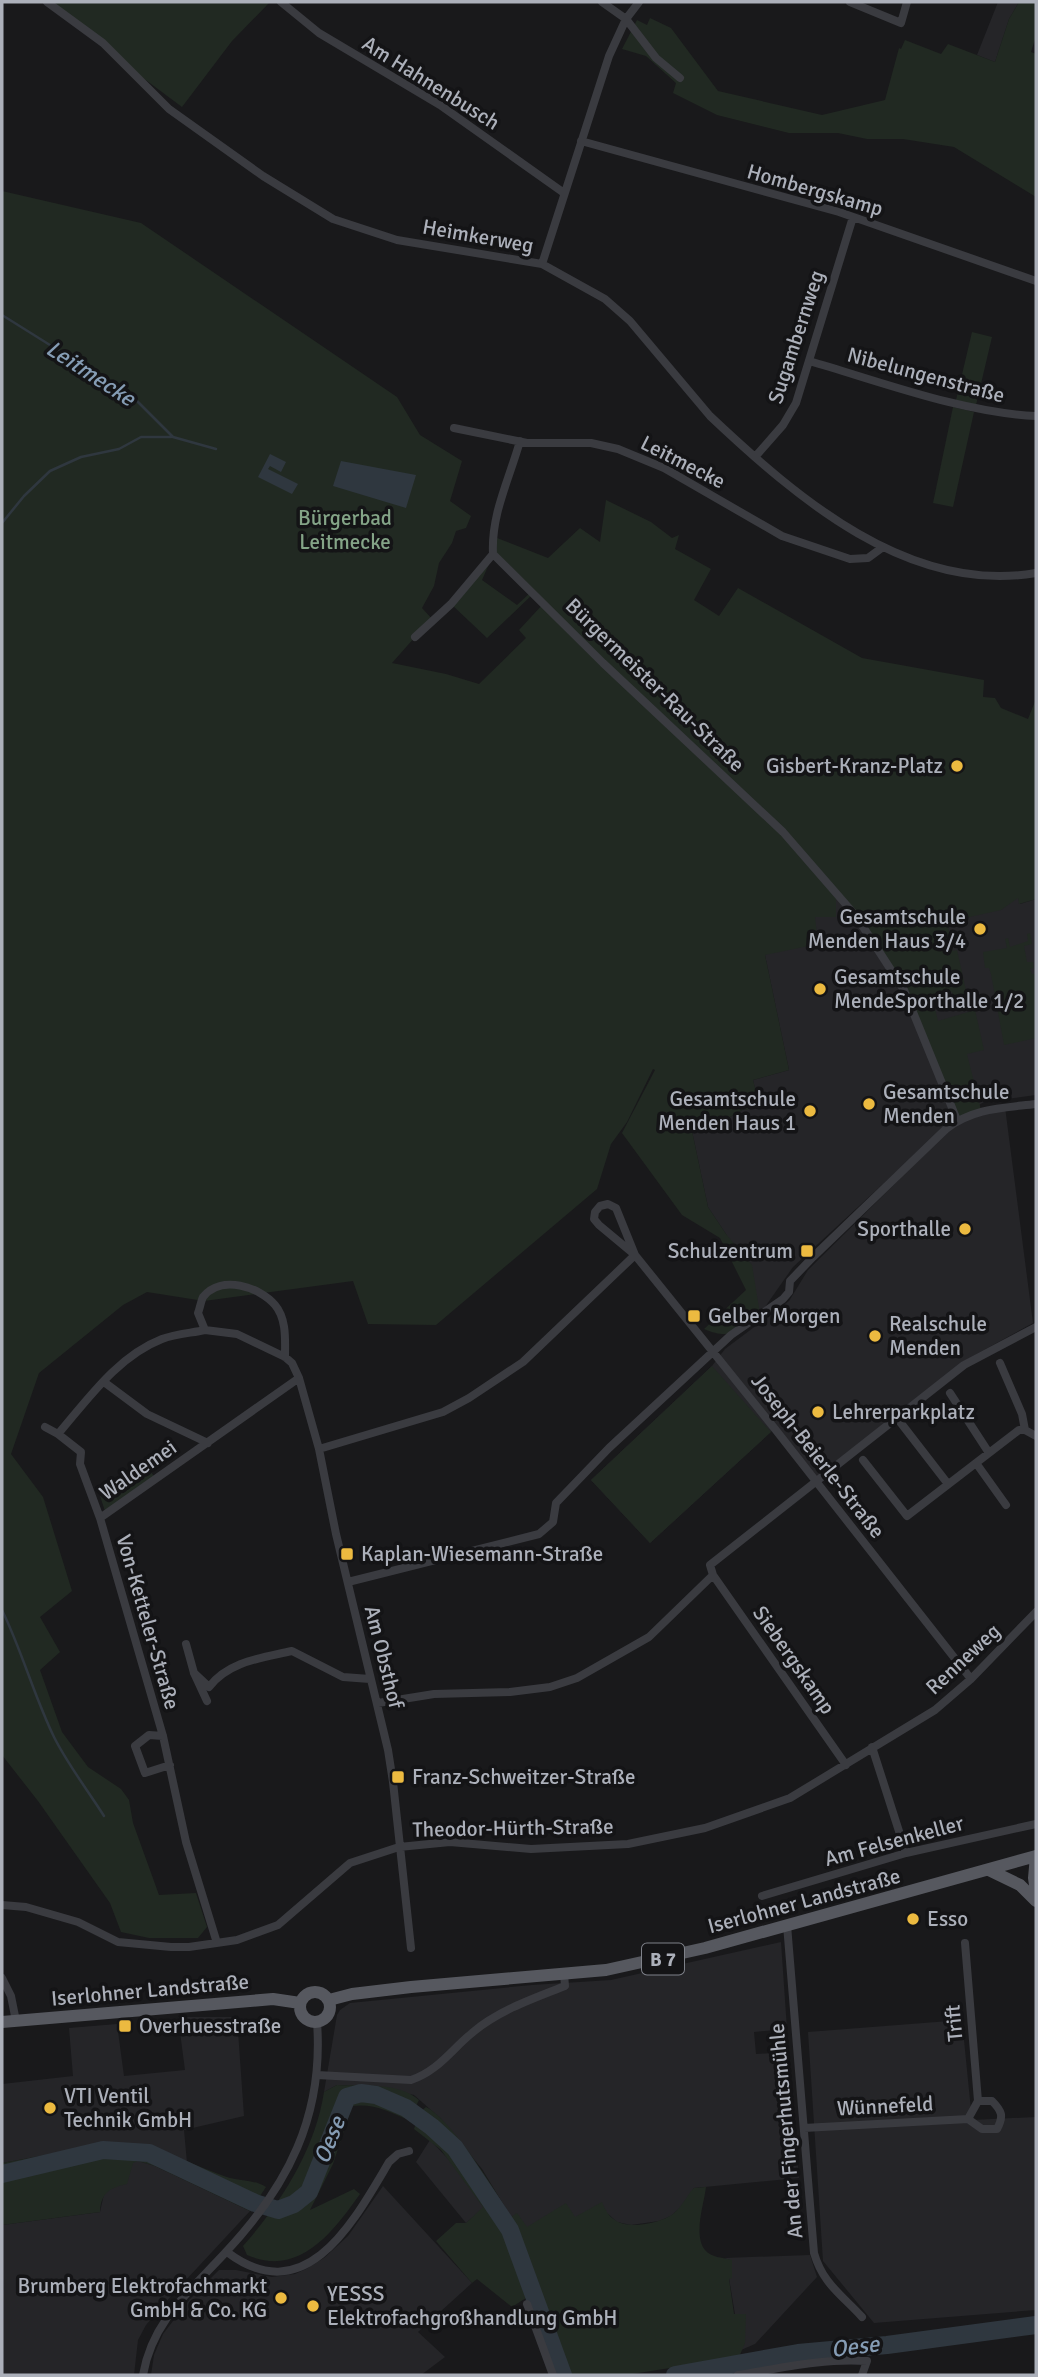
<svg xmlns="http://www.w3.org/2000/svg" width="1038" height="2377" viewBox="0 0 1038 2377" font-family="Signika,sans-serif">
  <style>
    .built { fill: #252528 }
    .green { fill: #212922; fill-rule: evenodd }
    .water { fill: #2f373f }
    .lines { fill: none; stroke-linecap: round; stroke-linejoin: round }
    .stream { stroke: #2f373f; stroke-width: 2.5 }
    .river { stroke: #2f373f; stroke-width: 18 }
    .street { stroke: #3a3b40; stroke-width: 8 }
    .primary { stroke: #56585f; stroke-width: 12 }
    .poi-dot { fill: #ecba40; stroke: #141416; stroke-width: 2.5 }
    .labels { text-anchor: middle; stroke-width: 7; stroke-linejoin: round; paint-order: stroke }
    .shield { fill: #141416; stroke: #7e8189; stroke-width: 2 }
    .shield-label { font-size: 19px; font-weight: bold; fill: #acb0ba }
    .street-label { font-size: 21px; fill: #acb0ba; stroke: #141416 }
    .park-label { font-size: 21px; fill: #84a487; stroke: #141416 }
    .poi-label { font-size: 21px; fill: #acb0ba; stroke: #141416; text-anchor: start }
    .water-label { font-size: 23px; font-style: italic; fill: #859cb4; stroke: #141416 }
  </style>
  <rect width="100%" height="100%" fill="#19191b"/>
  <path class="built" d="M998,2h21l-10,17 -14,43 -18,-7z
    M836,893l182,4 2,7 16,-5v196l-52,7 -36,22 -155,143 -33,47 -34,-80 -18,-27 -16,-76 28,-8 22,-13 17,-3 -6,-27 36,-10 -24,-115 50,-38z
    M1005,1107l28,216 -69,38 -149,121 -41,-53 -124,114 -59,-63 121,-114 13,-17 64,-48 19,-31 144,-143 29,-17z
    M781,1942l6,87 -33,3 2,22 32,-2 11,126 -105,10 -10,16 -13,12 -12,5 -28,4 -14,-3 -9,-8 -81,14 -16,-11 -29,-48 -42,-51 -26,-23 -39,-9 -38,-1 -13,7 13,-77 3,-5 10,-7 182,-18 79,-5z
    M178,2017h59l7,99 -60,14 3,33 -44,-18 -22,-2 -20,2 -99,18v-79l71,-8 -4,-48 48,-4 7,52 61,-6z
    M962,2020l10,100 64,-3v193l-162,13 -51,-62 -15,-229z
    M430,2140l24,25 30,43 -18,15 -50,-61z
    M138,2161l17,5 95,45 -78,84 -26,30 -8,15 -4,35h-132v-150l98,-13 4,-18 29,-32z
    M383,2186l89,97 -54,49 27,25 -24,18h-270l3,-20 9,-21 27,-35 29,-29h17l36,7 23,-3 11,-5 18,-11 24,-22z
    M810,2255l7,22 -62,67 -14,6 4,-8v-28h-10l-6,-36 3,-17 -8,-3z"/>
  <path class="green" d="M47,2h223l-38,39 -50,66 -59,-44z
    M1019,2h17v34l-5,16 5,2v143l-82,-50 -51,-8h-36l-29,-6h-49l-72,-18 -44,-22 3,-10 -30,-27 -24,-7 15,-29 10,5 3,-7 21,10 47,63 104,24 63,-15 14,-52 2,1 4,-9 36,14 7,-10 47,18 14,-43z
    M2,191l139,32 256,174 23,38 42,26 -12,40 21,15 -5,12 -10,3 -4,12 -13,20 -5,23 -12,22 11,12 -18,17 -23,26 54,11 33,10 47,-46 -7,-8 25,-27 -10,-10 -47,45 -36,-34 42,-49 -1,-19 56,22 32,-30 20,14 6,-42 45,22 21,16 7,-3 -4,14 36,20 -17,31 25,16 19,-28 124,70 122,22 -1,17 12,1 6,10 27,11 8,-20v200l-17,5 -1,-6 -17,12 -54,12 6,29 4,-1 10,45 -13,3 -2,-6 -20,4 6,25 37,-11 9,40 -17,4 14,56 -24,10 -53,-130 -68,-95v22h-21l3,27 -53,11 24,115 -36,10 7,27 -18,3 -22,13 -28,8 16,76 18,27 26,31 8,49c-22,16 -28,27 -56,15l42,-39 -26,-52 -38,-23 -60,-82 33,-63 -2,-1 -26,53 -16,22 -14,45 -161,136 -68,-1 -15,-43 -149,20 -57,-9 -24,13 -84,68 -28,81 32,43 29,94 -32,26 20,35 -20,18 22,62 26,35 33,22 8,11 4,23 26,72 37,-2 11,34 -9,11h-49l-28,-6 -11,-29 -72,-102 -36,-46zM493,555l38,37 -14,13 -35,-25z
    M972,332l20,5 -16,68 -20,-5z
    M953,407l21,5 -21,95 -20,-4z
    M1030,933l2,11 -8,2 3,16h6l1,6 -4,1 2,5h4v64l-32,7 -13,-71 -2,-6h-4l-2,-16 24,-4 -2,-9 3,-1 2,9 18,-6 -1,-7z
    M712,1366l59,66 -121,111 -59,-63z
    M143,1462l11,14 -49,35 -5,-15 22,-9z
    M337,2085c25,1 62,-3 82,15l-10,20c-19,-8 -35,-17 -57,-14l-19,58 -23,46 44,-21 6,5c-27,38 -61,84 -113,61l-4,-9c38,-43 72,-96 81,-154z
    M426,2107c25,12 70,84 85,110l6,-4 10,14 39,-24 9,14 27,-15c3,7 6,14 13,18 13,10 46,3 58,-6 10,-8 13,-18 21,-26l12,-1c-2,17 -13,48 -1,63 5,7 19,8 27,10v18l-3,1 5,35h12l-1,29 -6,14 -113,18h-56c-13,-24 -18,-50 -27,-76 -25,-72 -61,-141 -123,-187z
    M416,2123c58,37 91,110 113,173l-17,11 -35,-28 -5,4 -36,-42 20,-18h10l17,-16 -42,-57 -27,-21z
    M122,2143c37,3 72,23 108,35 12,3 25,2 36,9l-16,24 -95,-45 -17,-5 -5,2 -6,21c-18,4 -26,9 -27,28l-98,13v-62l99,-18z"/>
  <path class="water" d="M270,454l16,8 -5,10 -11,-6 -2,3 30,15 -6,10 -34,-17z
    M341,461l75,14 -10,33 -73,-22z"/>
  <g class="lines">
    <path class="stream" d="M2,315l131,82 40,40 43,12
      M2,523l22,-27 26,-25 31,-14 38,-8 22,-12h30
      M2,1610c20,41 32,86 52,127 14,28 33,52 50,79"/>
    <path class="river" d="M2,2174l101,-24 46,3 106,50 23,7 16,-6 15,-12 38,-95 14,-4 15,2 30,13 26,19 23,21 55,82 53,145
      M675,2375l123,-22 89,-8 149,-20"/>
    <path class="street" d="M47,2l56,41 66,66 94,67 70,43 64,21 145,24 63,35 25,22 80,95c87,82 199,179 326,157
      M281,2l38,31 121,72 124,88
      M602,2l24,17 30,39 24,20
      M850,2l51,21 6,-21
      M581,141l258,71 197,69
      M542,264l67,-208 17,-37 13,-17
      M809,361c70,20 154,52 227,55
      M454,428l73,15h64l27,6 46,19 118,68 68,23 18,-1 15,-11
      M520,441c-11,39 -29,73 -27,113l110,109 180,169 73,84 48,74 53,130
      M755,457l28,-32 13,-22 57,-186
      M415,637l36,-33 42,-50
      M635,1255l-19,-47 -8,-4 -8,2 -5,6 -1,7 5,6 36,30 140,174 196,250
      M205,1330l32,4 48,23 7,6 7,15 -199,140 -20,-54 1,-12 -23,-18c30,-35 60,-78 104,-95 13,-5 29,-6 43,-9z
      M205,1330l-7,-17c2,-5 3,-12 5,-16 18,-23 57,-10 72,8 12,14 10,36 10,52
      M1000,1363l22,51 3,16 11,6
      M299,1378l20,71 17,85 52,216 5,32 18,166
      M104,1382l43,32 61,29
      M950,1393l39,60
      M897,1418l51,66
      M45,1427l13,7
      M319,1449l124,-37 26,-14 54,-36 112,-107
      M863,1460l44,56 112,-86h6
      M976,1463l30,42
      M100,1518l63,218 23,106 31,101
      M713,1575l133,190
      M348,1582l191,-48 14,-12 3,-19 53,-55 122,-113 52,-36 6,-7 1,-11 23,-24 133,-128c27,-21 57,-21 90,-25
      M186,1644l8,29 13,28
      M194,1673l15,14c20,-26 53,-29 83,-36l51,26 27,2
      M378,1703l56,-9 76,-2 40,-5 27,-9 72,-41 64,-62 -3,-10 254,-200 72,-38
      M163,1736l-14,-1 -14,11 10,27 25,-8
      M872,1747l34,106
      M762,1896l144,-43 130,-29
      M2,1905l24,2 52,15 40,20 53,5h18l48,-7 41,-15 72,-62 49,-16 51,-5 81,7 97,-5 77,-16 85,-30 145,-88 36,-31 65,-67
      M787,1925l27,328c9,31 27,41 48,64
      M965,1943l13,158
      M2,1978l9,18 5,25
      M317,2075l94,5c27,-9 40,-30 61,-47 25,-22 62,-35 93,-47l-1,-12
      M804,2128l164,-9 14,10h15c7,-13 5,-18 -5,-28h-14l-10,18
      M227,2252c79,60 127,-31 162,-90l9,-8 11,-3
      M527,2304l26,71
      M143,2375c9,-54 47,-84 82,-122 63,-67 99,-137 92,-231
      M738,2375c43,-7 86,-17 129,-14l-5,14"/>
    <path class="primary" d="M1036,1856l-2,22 2,14
      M989,1870l31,15 16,16
      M300 2007a15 15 0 1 1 30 0a15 15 0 1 1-30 0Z
      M329,2000l23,-6 59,-7 195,-17 99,-22 331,-92
      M2,2022l271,-23 27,4"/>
  </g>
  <g class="poi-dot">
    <circle cx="957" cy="766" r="7"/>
    <circle cx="980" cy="929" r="7"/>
    <circle cx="820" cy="989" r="7"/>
    <circle cx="869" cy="1104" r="7"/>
    <circle cx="810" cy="1111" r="7"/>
    <circle cx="965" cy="1229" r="7"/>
    <rect x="800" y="1244" width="14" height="14" rx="3.5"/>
    <rect x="687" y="1309" width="14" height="14" rx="3.5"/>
    <circle cx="875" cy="1336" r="7"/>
    <circle cx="818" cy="1412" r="7"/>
    <rect x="340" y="1547" width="14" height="14" rx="3.5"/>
    <rect x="391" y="1770" width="14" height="14" rx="3.5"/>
    <circle cx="913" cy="1919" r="7"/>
    <rect x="118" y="2019" width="14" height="14" rx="3.5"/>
    <circle cx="50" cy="2108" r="7"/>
    <circle cx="281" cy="2298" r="7"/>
    <circle cx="313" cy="2306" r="7"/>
  </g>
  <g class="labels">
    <rect class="shield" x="642" y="1943.5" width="42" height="31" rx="5"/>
    <g class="shield-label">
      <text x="663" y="1966">B 7</text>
    </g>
    <g class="street-label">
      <text transform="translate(431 83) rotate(32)" y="7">Am Hahnenbusch</text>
      <text transform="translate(815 190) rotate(16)" y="7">Hombergskamp</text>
      <text transform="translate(478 236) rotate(10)" y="7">Heimkerweg</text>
      <text transform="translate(796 337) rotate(-72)" y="7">Sugambernweg</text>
      <text transform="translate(926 375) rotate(15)" y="7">Nibelungenstraße</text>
      <text transform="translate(683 462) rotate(27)" y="7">Leitmecke</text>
      <text transform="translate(655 685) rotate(44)" y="7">Bürgermeister-Rau-Straße</text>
      <text transform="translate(818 1456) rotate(52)" y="7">Joseph-Beierle-Straße</text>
      <text transform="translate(138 1470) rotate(-35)" y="7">Waldemei</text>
      <text transform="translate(148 1622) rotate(74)" y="7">Von-Ketteler-Straße</text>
      <text transform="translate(384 1657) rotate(76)" y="7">Am Obsthof</text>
      <text transform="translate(963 1659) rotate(-43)" y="7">Renneweg</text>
      <text transform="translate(794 1660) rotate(55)" y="7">Siebergskamp</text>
      <text transform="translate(513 1828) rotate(-1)" y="7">Theodor-Hürth-Straße</text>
      <text transform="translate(894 1841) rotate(-15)" y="7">Am Felsenkeller</text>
      <text transform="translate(804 1901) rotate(-15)" y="7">Iserlohner Landstraße</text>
      <text transform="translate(150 1990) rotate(-5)" y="7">Iserlohner Landstraße</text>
      <text transform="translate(954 2023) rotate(-95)" y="7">Trift</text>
      <text transform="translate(885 2106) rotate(-3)" y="7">Wünnefeld</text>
      <text transform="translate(786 2131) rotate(-95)" y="7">An der Fingerhutsmühle</text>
    </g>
    <g class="park-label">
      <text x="345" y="525">Bürgerbad<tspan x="345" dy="24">Leitmecke</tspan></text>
    </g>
    <g class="poi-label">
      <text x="943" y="773" text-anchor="end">Gisbert-Kranz-Platz</text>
      <text x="966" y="924" text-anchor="end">Gesamtschule<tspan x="966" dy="24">Menden Haus 3/4</tspan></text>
      <text x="834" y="984">Gesamtschule<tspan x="834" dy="24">MendeSporthalle 1/2</tspan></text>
      <text x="883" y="1099">Gesamtschule<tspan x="883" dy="24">Menden</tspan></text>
      <text x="796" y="1106" text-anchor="end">Gesamtschule<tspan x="796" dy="24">Menden Haus 1</tspan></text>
      <text x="951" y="1236" text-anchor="end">Sporthalle</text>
      <text x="793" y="1258" text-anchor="end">Schulzentrum</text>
      <text x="708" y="1323">Gelber Morgen</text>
      <text x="889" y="1331">Realschule<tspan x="889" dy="24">Menden</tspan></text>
      <text x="832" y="1419">Lehrerparkplatz</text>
      <text x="361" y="1561">Kaplan-Wiesemann-Straße</text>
      <text x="412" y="1784">Franz-Schweitzer-Straße</text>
      <text x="927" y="1926">Esso</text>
      <text x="139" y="2033">Overhuesstraße</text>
      <text x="64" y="2103">VTI Ventil<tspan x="64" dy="24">Technik GmbH</tspan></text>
      <text x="267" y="2293" text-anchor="end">Brumberg Elektrofachmarkt<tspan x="267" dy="24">GmbH &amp; Co. KG</tspan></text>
      <text x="327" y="2301">YESSS<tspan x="327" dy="24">Elektrofachgroßhandlung GmbH</tspan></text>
    </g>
    <g class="water-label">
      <text transform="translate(91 373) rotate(33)" y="8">Leitmecke</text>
      <text transform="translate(329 2140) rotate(-68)" y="8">Oese</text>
      <text transform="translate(855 2346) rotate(-7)" y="8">Oese</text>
    </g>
  </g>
  <rect width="1038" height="2377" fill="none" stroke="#acb0ba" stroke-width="7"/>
</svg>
